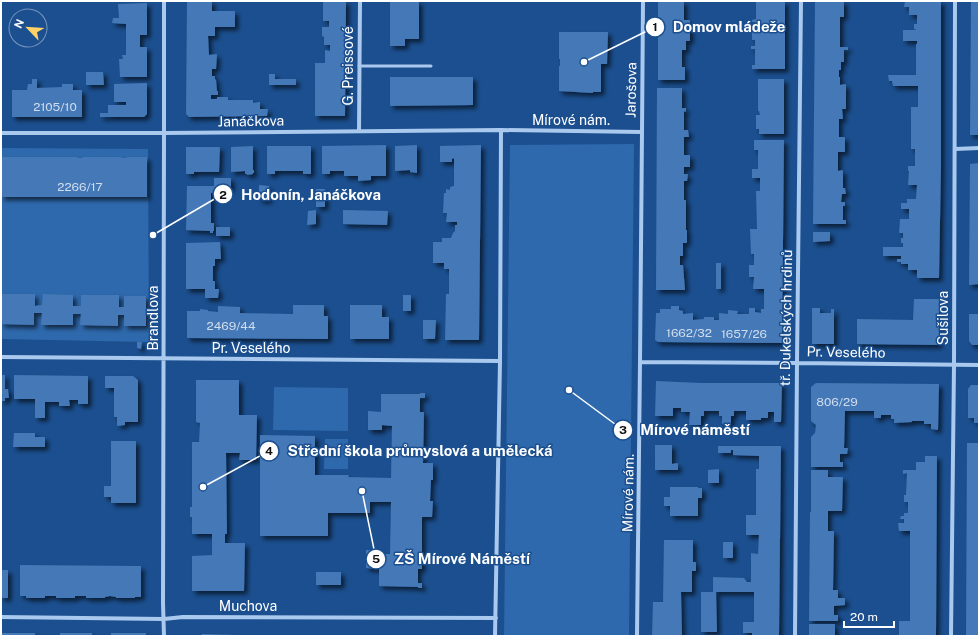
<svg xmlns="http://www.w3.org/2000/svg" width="980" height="637" viewBox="0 0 980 637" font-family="'Public Sans',sans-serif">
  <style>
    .green { fill: #2e69ad }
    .building { fill: #4478b7; filter: url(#shadow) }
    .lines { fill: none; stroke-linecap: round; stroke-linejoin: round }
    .lane { stroke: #a9c9ee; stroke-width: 3 }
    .street { stroke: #a9c9ee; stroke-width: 4 }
    .labels { text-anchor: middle; stroke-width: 3; stroke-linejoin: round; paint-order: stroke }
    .number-label { font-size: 12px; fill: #d0dded }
    .street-label { font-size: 14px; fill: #fff; stroke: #1b4f8f }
    .leader { fill: none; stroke: #fff; stroke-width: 1.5 }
    .callout-dot { fill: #fff; stroke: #1b4f8f; stroke-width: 1.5 }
    .mark-label { font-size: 12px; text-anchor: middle; font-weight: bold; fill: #111 }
    .callout-label { font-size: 15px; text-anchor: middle; font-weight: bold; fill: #fff; stroke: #1b4f8f; stroke-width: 3; stroke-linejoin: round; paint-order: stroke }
  </style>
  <defs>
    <filter id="shadow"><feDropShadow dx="3.5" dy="3.5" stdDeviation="2" flood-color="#0009"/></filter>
  </defs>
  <rect width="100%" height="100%" fill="#1b4f8f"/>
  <path class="green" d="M634,144l-5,492h-125l6,-491z
    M1,148l147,1 1,193 -148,-3z
    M274,387l74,1v43l-75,-1z
    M325,439h23v30h-24z"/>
  <path class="building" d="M187,1h25v10h23v16h-20v9h-7l1,19 8,-1 -1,15h-4v7h3v3l1,1 1,11h1v4h-7v4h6v-2h11v3h25v3l7,-1v7h8l-1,7 -78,1 -3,-3z
    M323,1h23l-1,115h-30v-53h10v-13l5,1v-6h-6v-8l-2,-1v-9h7v-6h-6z
    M390,1h29v38h-14v7h-15z
    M658,1h26v19h6v21h-4v9h-4v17h3v13h-27z
    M756,1h29v68h-33v-4h3v-16h-4v-3h4v-6h-3v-12l3,1v-7h-3v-2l4,-1z
    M815,1h29v16h-4v30h8v3h-4v12h-3v8h-2v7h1v8l6,-1v25h-4l1,10h-4v18h6v15h-7v19l5,-1v18h2l1,6h-4l-1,8h4v4h-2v14h3v4h-33z
    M905,1h36v164l-2,113h-22v-8h-9v-6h-7v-2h-4v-3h4v-3h-18v-9h20v-4h-2v-5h2v-5h-4l1,-14h9v-10h-8v-6h6v-4h9l1,-14h-9l1,-14h-1v-5h7v-17h-4v-42h7v-21h-25l-1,-5h-3l-1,-6h28v-31h1v-3h-14v-11h14l-3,-1v-5h3v-9h-8v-8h-5z
    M971,1h8v134h-9z
    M147,3v32h-7v12h7v30h-27l-1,-18h4l-1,-4h4v-31l-14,-1 1,-5h6l-1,-14z
    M559,32h49l-1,32h-6v28h-8v1l-34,-2v-25h1v-7h-1z
    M86,72h17l1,13h-18z
    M269,74h6v5h21v6h-27z
    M390,77h83v28l-83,1z
    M32,79h5v9l25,-1v-3h11v6h9v27h-70v-27h15l1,-6h4z
    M758,79h26v55h-25v-5h-3v-14h4l-1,-4h-1z
    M147,83v31l-3,3h-44v-4h8v-8h18v-3h-12v-18z
    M657,88h25v20h4v4l-2,-1v19h4l1,7h-5v18h6v12h-6v7h4l-1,7h-3v19h2v30h1v13h-4v13h-3v9h3l2,25h-29z
    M754,140h30l-2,203 -124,-1 -3,-2 1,-27h4v-4h11v-3h8v4l4,1v3l10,-1v7l11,-1v-2h10v3h5v-7l9,1v-4l10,1 -1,3h12v-6h6v4l6,1v-4h3v-20h-11l1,-12h-5v-12h5v-11h-3l-1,-25h7l-1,-38h4v-13h-8v-9h6v-19h-4z
    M386,145v31h-15v4l-13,1v-5h-14v-5h-14v3h-8v-28z
    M417,145v28l-7,-1v-2l-15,1v-25z
    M481,145l-2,195h-34l1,-46h3v-25h-5v-6h-11v-21h9v-4h9l2,-5 2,-2v-6h2v-3h-11l1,-9h-4l1,-20h2v-4l4,1v-3l4,-1v-28l-2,1v3h-12v-16z
    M253,146v24h1v3h-1v1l-6,1v-1h-2v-3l-14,1v-25z
    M267,146h44v28h-8v-3h-28v3h-8z
    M186,147h34l-1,25h-25v2h-8z
    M1,157h75l2,1h4l2,-1h36l2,1h4l2,-1h19v40h-146z
    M979,163v121l-10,1 1,-121z
    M214,178h17v11h-13v4h-7v30h3v8h-1v2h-3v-2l-24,-1 1,-44h27z
    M259,185l10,1v14h-10z
    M316,189h9v18h-9z
    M316,210v14l-9,1 1,-14z
    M343,210l45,1 -1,14 -44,-1z
    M216,227h14v9h-14z
    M813,232h17v9l-17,1z
    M220,242l1,17h-6v7h-2v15h2v8h4l-1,9h-13v-9h-19v-46z
    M716,263h5v26h-5z
    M1,294h34v12l7,-1 1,-11 30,1v11h8v-11h38v12h5v-11h22v30h-22v-11h-6v11l-38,-1 1,-11h-8v11h-32l1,-12h-8v12l-33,-1z
    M403,295h8v16h-8z
    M914,299h25v46l-82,-1v-25l56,1z
    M293,305h31v11h4v23l-141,-1v-27h13v-2l8,1v1l10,1v-6l22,1v6l53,1z
    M350,305h32v12h7v22h-39z
    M812,308h8v5h11v-4h3v35h-22z
    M969,314h10v31h-7l-3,-4z
    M423,320h13l-1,19h-12z
    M137,342h5l-1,7 -4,-1z
    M1,375h4v14h3l1,9h-4v3h-4z
    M14,375l74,1v28h-10v-4h-9l1,6h-11v-4h-14v16h-10v-19h-21z
    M105,376h28l5,4v42h-13v3l-8,1v-9h-3v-29h-9z
    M196,380h43v35h18l-1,45h-17l1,-7h-14l1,81h-2v9h20l-1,48h-52v-35l20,-1v-21h-20v-17h-2v-10h2v-65h7l1,-19 -4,-1z
    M656,381l45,2h81l-1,39h-7v-10h-6v6h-7v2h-15v-9h-12v5h-3v8h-9v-8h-3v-5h-15v5h-3v9h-12l1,-13h-9v-4h-8v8h-18z
    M816,383l123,1 -1,46 -7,-1v-5h-7v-3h-12v1l-18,1v-4h-3v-4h-10v3h-7v-7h-29l-1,37h4l-1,6h-7v8h3v5h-32v-30l4,-4 1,-8 -5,-4v-34z
    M971,385h8v38h-5v-5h-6v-29z
    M420,393h5v5h-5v14h4l-1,51h10v17h-2l-1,21h3l-1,16h-10v52h-4v14h4v5h-4v-1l-39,-1v-17l-13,-1v-18h15v4h9l1,-52h-21v11h-42v23h-68v-101l55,1v39h34l-1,2 43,1 1,-52 -10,-1v5h-14v-19l13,1v-18h39z
    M14,433h21v4h10v10h-32z
    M111,441h25v62h-25v-6h-7v-11h7z
    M967,443h12v193h-13z
    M655,445h17v19l6,-1v7h-23z
    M718,446h63l-2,190h-27v-3h-9v-11h11v-30h-38l1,40h-16v-40h12v-15l31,1 3,4h4v-29l7,1 1,-19h-13v-20h10v-46h3v-13l-26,-1v-5h-2v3h-13z
    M925,456h12l-1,180h-37v-15h11v-90h-11l-1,-8h6v-4h-4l1,-3h3v-3h4v-11h-4v-7h2l1,-22 -4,1v-4h13v-8h9z
    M719,469v14h-11v-13z
    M811,470h17v7h15l-1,34h-14v20h6l-1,59h5v8h7v7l-11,1v9h4v6h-29l1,-109h1z
    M670,487h28v1h4v10h-4v18h-28v-10h-6v-9h6z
    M664,540h29v22h3v9h-4v21h-11l1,44h-30l1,-34h10z
    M723,542h10v16h-10z
    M20,565l121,1v31h-6v1h-19v-1l-6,-1 -5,1v1h-19v-2h-11v2h-19v-2h-11v2h-19v-2h-6z
    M1,570h7v28h-7z
    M316,572h25v13h-25z
    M809,624h26v12h-26z
    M1,633h34v3h-34z
    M60,633h32v3h-32z
    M111,633h35v3h-35z
    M202,634l35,1v1h-35z"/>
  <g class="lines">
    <path class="lane" d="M359,66h72"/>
    <path class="street" d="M164,1v132l-1,470 1,33
      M359,131l1,-130
      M642,132l1,-131
      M1,133h163l337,-3
      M955,149l24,-1
      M1,357l499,4
      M640,362l157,1 182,2
      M1,617l163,2 19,-2 313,1
      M495,636l5,-275 1,-231 141,2 -2,230 -3,274
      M795,636l2,-273 4,-362
      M951,636l3,-271 1,-364"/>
  </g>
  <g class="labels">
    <g class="number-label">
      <text x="55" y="111">2105/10</text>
      <text x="80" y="191">2266/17</text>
      <text x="231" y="330">2469/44</text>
      <text x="689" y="337">1662/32</text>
      <text x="744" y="338">1657/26</text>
      <text x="837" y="406">806/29</text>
    </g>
    <g class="street-label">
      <text transform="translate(348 66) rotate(-90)" y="5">G. Preissové</text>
      <text transform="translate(631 90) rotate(-89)" y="5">Jarošova</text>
      <text x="571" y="125">Mírové nám.</text>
      <text transform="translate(251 121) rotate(-1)" y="5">Janáčkova</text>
      <text transform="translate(153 318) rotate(-90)" y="5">Brandlova</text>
      <text transform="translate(786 318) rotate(-89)" y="5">tř. Dukelských hrdinů</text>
      <text transform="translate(943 318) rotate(-90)" y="5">Sušilova</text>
      <text x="251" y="353">Pr. Veselého</text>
      <text transform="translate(846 352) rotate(1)" y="5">Pr. Veselého</text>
      <text transform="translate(628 493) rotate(-89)" y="5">Mírové nám.</text>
      <text x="248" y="611">Muchova</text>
    </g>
  </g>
  <path class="leader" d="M584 62L655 27M153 235L223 194M569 390L623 430M203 487L269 451M362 491L376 559"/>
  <g class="callout-dot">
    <circle cx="584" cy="62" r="4"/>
    <circle cx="153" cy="235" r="4"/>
    <circle cx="569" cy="390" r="4"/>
    <circle cx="203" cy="487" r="4"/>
    <circle cx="362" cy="491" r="4"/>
    <circle cx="655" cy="27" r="10"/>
    <circle cx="223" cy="194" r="10"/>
    <circle cx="623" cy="430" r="10"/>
    <circle cx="269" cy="451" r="10"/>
    <circle cx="376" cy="559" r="10"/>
  </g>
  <g class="mark-label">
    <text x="655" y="31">1</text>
    <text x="223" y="199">2</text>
    <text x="623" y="434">3</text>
    <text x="269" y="455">4</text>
    <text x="376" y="563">5</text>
  </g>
  <g class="callout-label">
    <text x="729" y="32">Domov mládeže</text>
    <text x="311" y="200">Hodonín, Janáčkova</text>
    <text x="695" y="435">Mírové náměstí</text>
    <text x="420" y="456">Střední škola průmyslová a umělecká</text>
    <text x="462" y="564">ZŠ Mírové Náměstí</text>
  </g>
  <rect width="980" height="637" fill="none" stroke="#ffffff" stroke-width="4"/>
  <g transform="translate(28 28) rotate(295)"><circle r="19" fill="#1b4f8f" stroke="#7695bc"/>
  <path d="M0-3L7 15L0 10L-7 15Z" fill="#ffd166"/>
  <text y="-6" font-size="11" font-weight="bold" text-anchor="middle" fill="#ffffff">N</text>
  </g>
  <path d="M844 621v6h50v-6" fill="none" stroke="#ffffff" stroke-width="2"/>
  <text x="850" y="621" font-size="12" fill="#ffffff" stroke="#1b4f8f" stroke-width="3" paint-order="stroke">20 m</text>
</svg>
